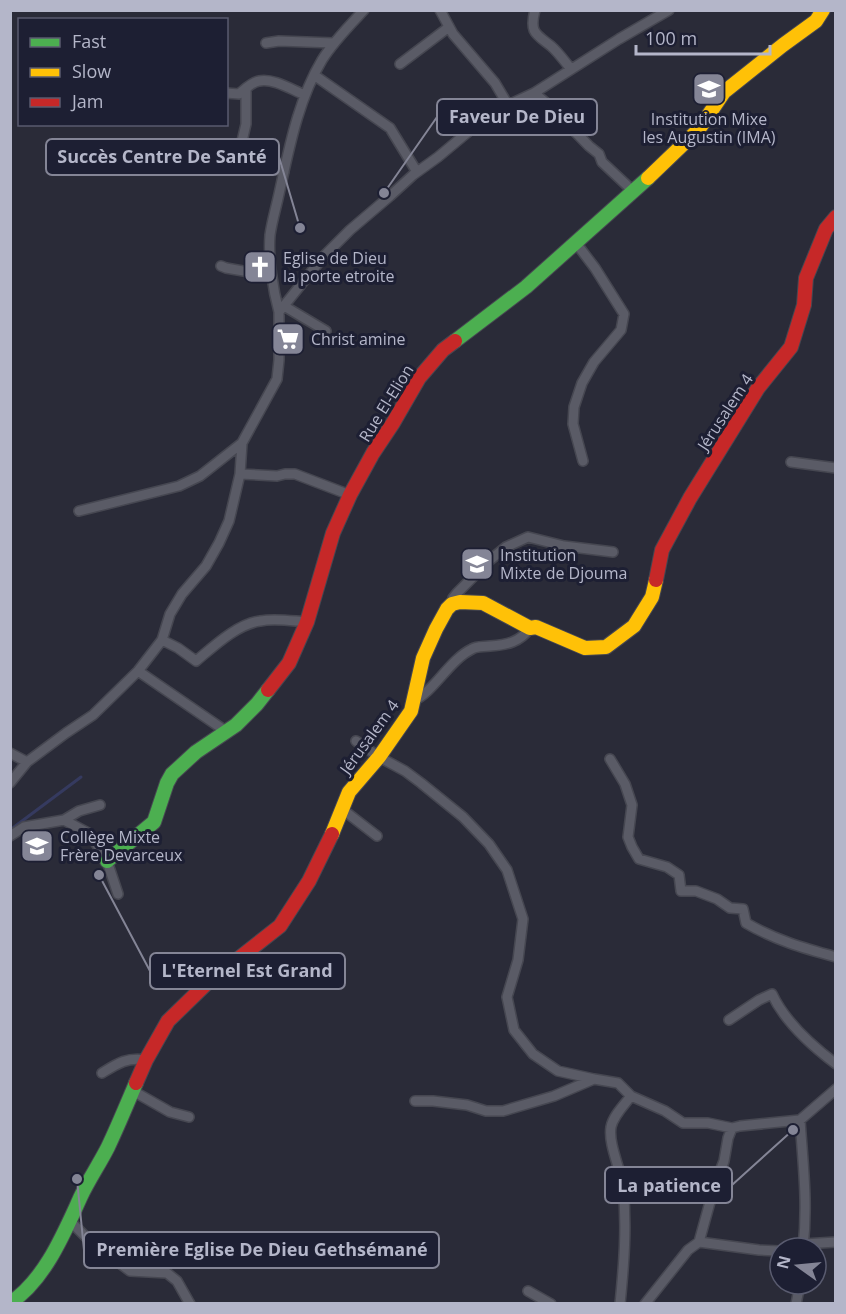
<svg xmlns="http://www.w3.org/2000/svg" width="846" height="1314" viewBox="0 0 846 1314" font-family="'Open Sans',sans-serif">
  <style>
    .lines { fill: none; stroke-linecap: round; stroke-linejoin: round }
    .stream { stroke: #353a5f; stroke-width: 3 }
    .street-casing { stroke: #464751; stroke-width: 12 }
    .fast-casing { stroke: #464751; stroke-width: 16 }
    .slow-casing { stroke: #464751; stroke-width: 16 }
    .jam-casing { stroke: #464751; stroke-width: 16 }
    .street { stroke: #5a5b66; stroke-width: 9 }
    .fast { stroke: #4caf50; stroke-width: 14 }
    .slow { stroke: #ffc107; stroke-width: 14 }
    .jam { stroke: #c62828; stroke-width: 14 }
    .labels { text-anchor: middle; stroke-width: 6; stroke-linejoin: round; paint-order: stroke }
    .poi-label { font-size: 16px; fill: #b4b6c9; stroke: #1d1f33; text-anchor: start }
    .street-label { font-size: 16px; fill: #b4b6c9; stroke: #1d1f33 }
    .leader { fill: none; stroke: #848596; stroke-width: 2 }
    .callout-dot { fill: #848596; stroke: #1d1f33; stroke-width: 2 }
    .callout { fill: #1d1f33; stroke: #848596; stroke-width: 2 }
    .callout-label { font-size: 18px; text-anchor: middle; font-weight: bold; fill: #b4b6c9 }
  </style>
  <rect width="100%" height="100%" fill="#2a2b38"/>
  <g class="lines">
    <path class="stream" d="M10,830l71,-53"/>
    <g class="street-casing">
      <path id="street" d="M440,10l13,24 42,49 13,22 26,-12 85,-54 50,-29
        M535,10c-6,23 1,24 16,36 8,7 14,16 20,23
        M266,43l13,-2 55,2
        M400,64l49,-37
        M314,75l76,53 27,44
        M246,88v36l-7,30 16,8 29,10
        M226,93l13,1c6,-5 13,-12 20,-13 15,-3 33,9 46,14
        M534,93l17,14 38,39 10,8 3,8 32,30
        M576,243l19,25 29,46 -3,16 -27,32 -12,21 -8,24 -1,17 10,37
        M221,266l5,2 46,8
        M284,306l42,25
        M279,312c-6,-22 -11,-54 -9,-77 2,-14 6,-27 9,-41 10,-45 19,-94 43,-134 11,-18 27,-34 42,-50
        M791,462l45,6
        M240,474l37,2 8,-2h10l55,21
        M79,511l100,-25 21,-10 42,-33
        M452,604l1,-6 4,-5 33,-33 16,-13 22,-10 36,9 49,6
        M162,640l16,8 18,13c17,-14 41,-37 64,-40 15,-3 32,0 47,1
        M138,671l89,61
        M413,701c21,-9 36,-41 59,-52 5,-3 11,-2 18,-3 17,-1 30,-4 40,-18
        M356,741l23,16 26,14 16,12 42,34 26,27 18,26 16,49 -5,41 -11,37 7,33 19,24 25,17 36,8
        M10,753l17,9
        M610,759l15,25 7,21 -4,32 4,10 7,12 28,8 12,8 2,16h15l21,8 13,9 13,1 3,14c29,17 57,25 90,34
        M10,783l17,-21 39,-29 27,-18 45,-44 24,-31 8,-26 12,-20 24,-28 13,-23 10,-22 11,-47 2,-31 35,-64 2,-19v-48l45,-56 26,-26 40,-34 23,-21 25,-18 42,-35 28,-17
        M342,809l35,27
        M64,820l15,-9 21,-6
        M10,836l14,-9 40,-7 26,14 17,27 11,33
        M729,1020l30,-20 13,-6c13,28 40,52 64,70
        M102,1073c16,-10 25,-16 44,-13
        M133,1091l37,21 19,5
        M415,1101h18l34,4 19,6h17l51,-15 40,-17 24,4 13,13 34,15 18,12h25l24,5 8,-2 60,-6 36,-31
        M800,1120c3,44 8,84 3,128
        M70,1221l19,19 41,31 37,2 10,8 13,23
        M699,1242l60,8 21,1
        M804,1244l32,-2
        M528,1291l23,13
        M620,1304c4,-40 7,-78 3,-117 -2,-17 -15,-43 -12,-60 2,-11 13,-22 20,-31
        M645,1304l43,-54 11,-8 16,-58 9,-23 4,-23 4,-10
        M796,1304l4,-20"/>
    </g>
    <g class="fast-casing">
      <path id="fast" d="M455,341l71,-54 122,-109
        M107,861l47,-39 13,-39 5,-9 24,-22 40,-27 21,-21 11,-14
        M10,1303c35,-23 54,-70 71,-107 8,-17 19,-33 27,-49 10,-21 19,-43 28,-64"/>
    </g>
    <g class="slow-casing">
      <path id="slow" d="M648,178l51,-49 25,-37 59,-47 33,-24 7,-11
        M332,834l17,-42 30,-35 32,-46 12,-53 13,-29 11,-20 5,-5 8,-2 23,1 47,25 6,-1 49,21 21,-1 28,-21 18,-29 4,-17"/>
    </g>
    <g class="jam-casing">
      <path id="jam" d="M656,580l6,-30 28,-52 68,-110 33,-41 13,-42 2,-27 20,-49 10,-12
        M268,690l21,-27 18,-41 26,-89 17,-38 23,-42 20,-30 26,-45 24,-28 12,-9
        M136,1083l10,-23 22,-39 37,-36 75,-59 29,-45 23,-47"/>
    </g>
    <use href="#street" class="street"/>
    <use href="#fast" class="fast"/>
    <use href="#slow" class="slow"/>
    <use href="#jam" class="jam"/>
  </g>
  <defs>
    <g id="school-square" transform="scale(1.725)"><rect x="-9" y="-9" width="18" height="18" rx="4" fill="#848596" stroke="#1d1f33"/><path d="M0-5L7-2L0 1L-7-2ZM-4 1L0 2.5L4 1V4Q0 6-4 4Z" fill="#fff"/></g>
    <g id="church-square" transform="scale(1.725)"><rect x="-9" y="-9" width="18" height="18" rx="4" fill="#848596" stroke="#1d1f33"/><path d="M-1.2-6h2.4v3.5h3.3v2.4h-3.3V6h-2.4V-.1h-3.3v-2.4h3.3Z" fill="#fff"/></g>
    <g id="supermarket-square" transform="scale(1.725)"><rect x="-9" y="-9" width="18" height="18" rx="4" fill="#848596" stroke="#1d1f33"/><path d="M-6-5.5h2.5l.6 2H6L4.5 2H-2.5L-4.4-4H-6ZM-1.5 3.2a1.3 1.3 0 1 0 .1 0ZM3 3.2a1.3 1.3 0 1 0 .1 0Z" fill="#fff"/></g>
  </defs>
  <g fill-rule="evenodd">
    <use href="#school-square" x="709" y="89"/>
    <use href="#church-square" x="260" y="267"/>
    <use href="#supermarket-square" x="288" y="339"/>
    <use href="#school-square" x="477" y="564"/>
    <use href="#school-square" x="37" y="846"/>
  </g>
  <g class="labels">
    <g class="poi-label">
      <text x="709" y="125" text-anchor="middle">Institution Mixe<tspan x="709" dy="18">les Augustin (IMA)</tspan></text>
      <text x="283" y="264">Eglise de Dieu<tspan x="283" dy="18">la porte etroite</tspan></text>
      <text x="311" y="345">Christ amine</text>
      <text x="500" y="561">Institution<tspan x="500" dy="18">Mixte de Djouma</tspan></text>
      <text x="60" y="843">Collège Mixte<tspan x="60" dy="18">Frère Devarceux</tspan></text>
    </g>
    <g class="street-label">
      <text transform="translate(386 403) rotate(-58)" y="6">Rue El-Elion</text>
      <text transform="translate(725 412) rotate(-57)" y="6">Jérusalem 4</text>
      <text transform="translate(369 737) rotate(-54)" y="6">Jérusalem 4</text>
    </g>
  </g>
  <path class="leader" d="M384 193L437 117M300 228L279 157M99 875L150 971M793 1130L732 1185M77 1179L84 1250"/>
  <g class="callout-dot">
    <circle cx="384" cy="193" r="6"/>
    <circle cx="300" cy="228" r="6"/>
    <circle cx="99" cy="875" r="6"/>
    <circle cx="793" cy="1130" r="6"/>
    <circle cx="77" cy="1179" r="6"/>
  </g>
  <g class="callout">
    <rect x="437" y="99" width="160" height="36" rx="6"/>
    <rect x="46" y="139" width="233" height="36" rx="6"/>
    <rect x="150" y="953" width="195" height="36" rx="6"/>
    <rect x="605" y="1167" width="127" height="36" rx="6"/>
    <rect x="84" y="1232" width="355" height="36" rx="6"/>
  </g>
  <g class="callout-label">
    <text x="517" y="123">Faveur De Dieu</text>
    <text x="162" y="163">Succès Centre De Santé</text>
    <text x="247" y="977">L'Eternel Est Grand</text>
    <text x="669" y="1192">La patience</text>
    <text x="262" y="1256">Première Eglise De Dieu Gethsémané</text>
  </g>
  <rect width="846" height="1314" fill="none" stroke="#b4b6c9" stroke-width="24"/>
  <rect x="18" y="18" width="210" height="108" fill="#1d1f33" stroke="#595b6f" stroke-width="1.5"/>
  <rect x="30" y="38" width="30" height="9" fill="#4caf50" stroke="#595b6f" stroke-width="1.5"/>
  <text x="72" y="48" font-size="18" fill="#b4b6c9">Fast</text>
  <rect x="30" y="68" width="30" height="9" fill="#ffc107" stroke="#595b6f" stroke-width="1.5"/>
  <text x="72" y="78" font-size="18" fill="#b4b6c9">Slow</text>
  <rect x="30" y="98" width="30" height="9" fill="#c62828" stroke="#595b6f" stroke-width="1.5"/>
  <text x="72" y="108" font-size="18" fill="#b4b6c9">Jam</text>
  <g transform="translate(798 1266) rotate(285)"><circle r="28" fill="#1d1f33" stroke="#595b6f" stroke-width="1.5"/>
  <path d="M0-4.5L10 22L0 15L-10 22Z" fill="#848596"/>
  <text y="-9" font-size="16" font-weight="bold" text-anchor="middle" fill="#b4b6c9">N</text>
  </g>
  <path d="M636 45v9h134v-9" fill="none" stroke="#b4b6c9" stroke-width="3"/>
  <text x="645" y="45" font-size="18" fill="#b4b6c9" stroke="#1d1f33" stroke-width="4.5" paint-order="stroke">100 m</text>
</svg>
